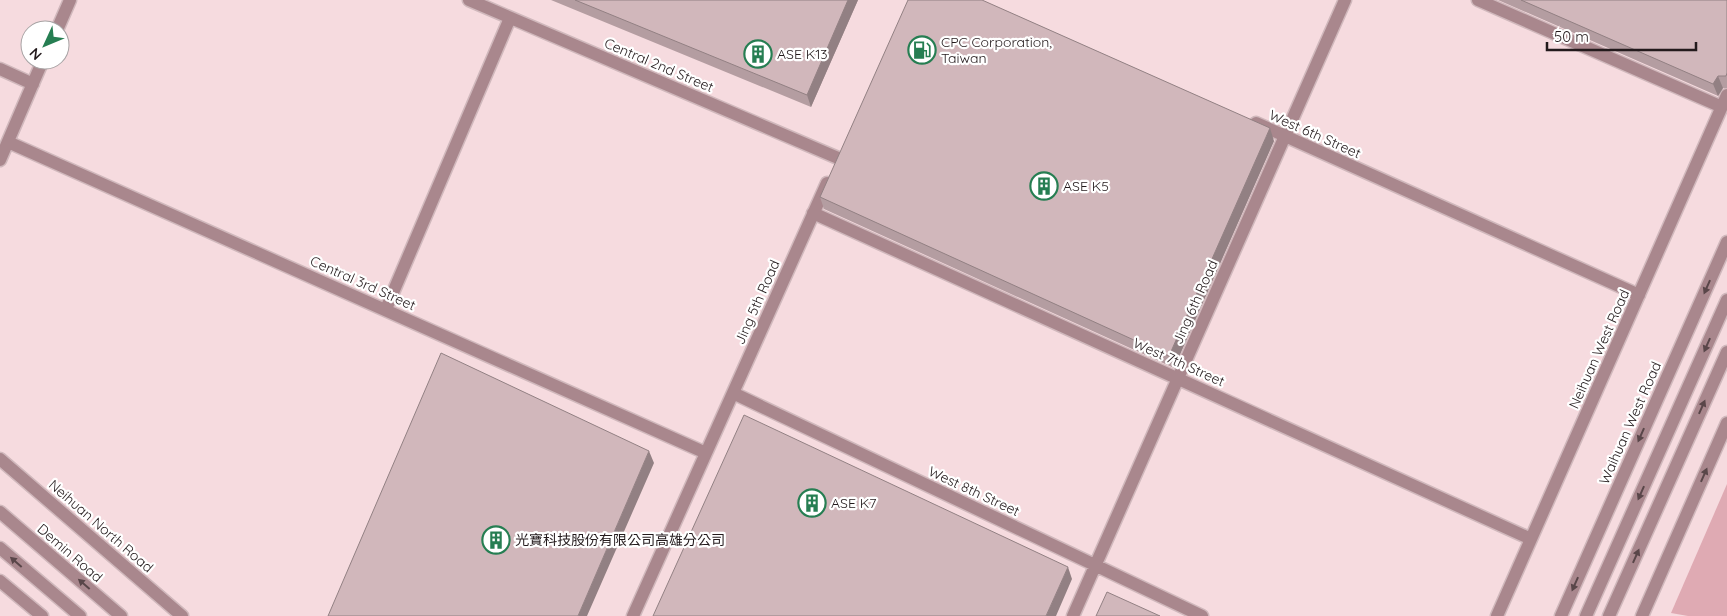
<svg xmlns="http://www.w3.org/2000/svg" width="1727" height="616" viewBox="0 0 1727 616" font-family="Quicksand,'Noto Sans TC',sans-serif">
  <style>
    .green { fill: #dfaab3 }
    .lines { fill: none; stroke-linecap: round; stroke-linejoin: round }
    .minor-casing { stroke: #d0b8bc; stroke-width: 15 }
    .minor { stroke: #a9878d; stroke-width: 12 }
    .wall { fill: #b49da1 }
    .shaded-wall { fill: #928083 }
    .building { fill: #d1b7bb; stroke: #928083 }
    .oneway { fill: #594649 }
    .labels { text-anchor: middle; stroke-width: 4.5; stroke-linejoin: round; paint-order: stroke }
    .poi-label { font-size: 14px; fill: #231a1c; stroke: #fff; text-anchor: start }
    .street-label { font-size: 14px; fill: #231a1c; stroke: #fff }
  </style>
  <rect width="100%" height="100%" fill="#f6dbdf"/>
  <path class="green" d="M1727,484v132h-39l-17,-3z"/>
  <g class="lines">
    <g class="minor-casing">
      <path id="minor" d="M469,0l369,158
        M1478,0l244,107
        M57,30l13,-30
        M0,69l33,15
        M1256,123l383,172
        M8,142l698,311
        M0,160l43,-100
        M813,213l718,326
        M386,309l124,-291
        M733,393l469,223
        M0,459l182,157
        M0,512l121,104
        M0,548l80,68
        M0,581l42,35
        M633,616l194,-433
        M1073,616l272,-616
        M1497,616l230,-521
        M1561,616l166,-374
        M1586,616l141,-316
        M1609,616l118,-264
        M1642,616l85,-193"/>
    </g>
    <use href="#minor" class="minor"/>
  </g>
  <path class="wall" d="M551,0h307l-47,107z
    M1498,0h229v88h-4l-5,8z
    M1274,141l-100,227 -350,-159 -4,-12z"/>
  <path class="shaded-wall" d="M848,0h10l-47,107 -4,-12z
    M1718,76l5,12 -5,8 -5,-12z
    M1270,128l4,13 -100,227 -5,-12z
    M649,451l5,12 -67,153h-9z
    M1068,567l4,12 -16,37h-10z"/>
  <path class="building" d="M575,0h273l-41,95z
    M908,0h74l288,128 -101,228 -349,-159z
    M1521,0h206v73l-1,3h-8l-5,8z
    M441,353l208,98 -71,165h-250z
    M744,415l324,152 -22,49h-393z
    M1107,592l53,24h-64z"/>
  <defs><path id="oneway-solid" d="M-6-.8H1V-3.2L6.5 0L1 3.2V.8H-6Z" transform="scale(1.25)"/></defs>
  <g class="oneway">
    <use href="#oneway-solid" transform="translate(1707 287) rotate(114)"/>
    <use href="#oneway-solid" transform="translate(1707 345) rotate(114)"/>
    <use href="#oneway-solid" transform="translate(1702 407) rotate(-66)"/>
    <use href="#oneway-solid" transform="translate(1641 435) rotate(114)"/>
    <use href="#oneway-solid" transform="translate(1704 475) rotate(-66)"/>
    <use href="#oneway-solid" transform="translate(1641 493) rotate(114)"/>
    <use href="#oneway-solid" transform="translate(1636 556) rotate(-66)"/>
    <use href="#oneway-solid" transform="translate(16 562) rotate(-139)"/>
    <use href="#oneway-solid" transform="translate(84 584) rotate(-139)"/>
    <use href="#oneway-solid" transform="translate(1575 584) rotate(114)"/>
  </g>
  <defs>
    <g id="fuel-ring" transform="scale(1.4375)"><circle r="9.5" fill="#fff" stroke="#267e52" stroke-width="1.5"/><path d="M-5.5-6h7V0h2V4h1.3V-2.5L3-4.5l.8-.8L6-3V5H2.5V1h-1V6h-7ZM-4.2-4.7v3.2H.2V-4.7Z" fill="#267e52"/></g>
    <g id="building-ring" transform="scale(1.4375)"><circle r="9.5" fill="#fff" stroke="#267e52" stroke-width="1.5"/><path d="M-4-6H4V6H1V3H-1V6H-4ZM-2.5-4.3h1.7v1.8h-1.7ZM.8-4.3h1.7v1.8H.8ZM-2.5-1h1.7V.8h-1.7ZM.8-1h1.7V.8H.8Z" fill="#267e52"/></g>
  </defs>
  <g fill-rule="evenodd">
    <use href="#fuel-ring" x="922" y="50"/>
    <use href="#building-ring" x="758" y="54"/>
    <use href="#building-ring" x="1044" y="186"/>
    <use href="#building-ring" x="812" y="503"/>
    <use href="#building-ring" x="496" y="540"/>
  </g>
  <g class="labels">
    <g class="poi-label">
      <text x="941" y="47">CPC Corporation,<tspan x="941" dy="16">Taiwan</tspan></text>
      <text x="777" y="59">ASE K13</text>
      <text x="1063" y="191">ASE K5</text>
      <text x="831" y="508">ASE K7</text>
      <text x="515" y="545">光寶科技股份有限公司高雄分公司</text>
    </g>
    <g class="street-label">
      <text transform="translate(659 65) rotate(23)" y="5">Central 2nd Street</text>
      <text transform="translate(1315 134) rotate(24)" y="5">West 6th Street</text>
      <text transform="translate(363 283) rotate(24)" y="5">Central 3rd Street</text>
      <text transform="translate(757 302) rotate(-66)" y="5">Jing 5th Road</text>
      <text transform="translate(1195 302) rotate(-66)" y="5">Jing 6th Road</text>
      <text transform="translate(1599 349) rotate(-66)" y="5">Neihuan West Road</text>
      <text transform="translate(1179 362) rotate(24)" y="5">West 7th Street</text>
      <text transform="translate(1630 423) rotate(-66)" y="5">Waihuan West Road</text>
      <text transform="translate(974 491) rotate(25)" y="5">West 8th Street</text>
      <text transform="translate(101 526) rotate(41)" y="5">Neihuan North Road</text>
      <text transform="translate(70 553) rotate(41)" y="5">Demin Road</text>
    </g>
  </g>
  <g transform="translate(45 45) rotate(226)"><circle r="24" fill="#ffffff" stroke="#a7a3a4"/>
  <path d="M0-4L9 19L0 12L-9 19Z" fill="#267e52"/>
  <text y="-8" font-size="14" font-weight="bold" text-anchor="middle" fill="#231a1c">N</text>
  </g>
  <path d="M1547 42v8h149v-8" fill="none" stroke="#231a1c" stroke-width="2.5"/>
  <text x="1554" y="42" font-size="15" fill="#231a1c" stroke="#ffffff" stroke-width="4" paint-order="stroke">50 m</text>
</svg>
